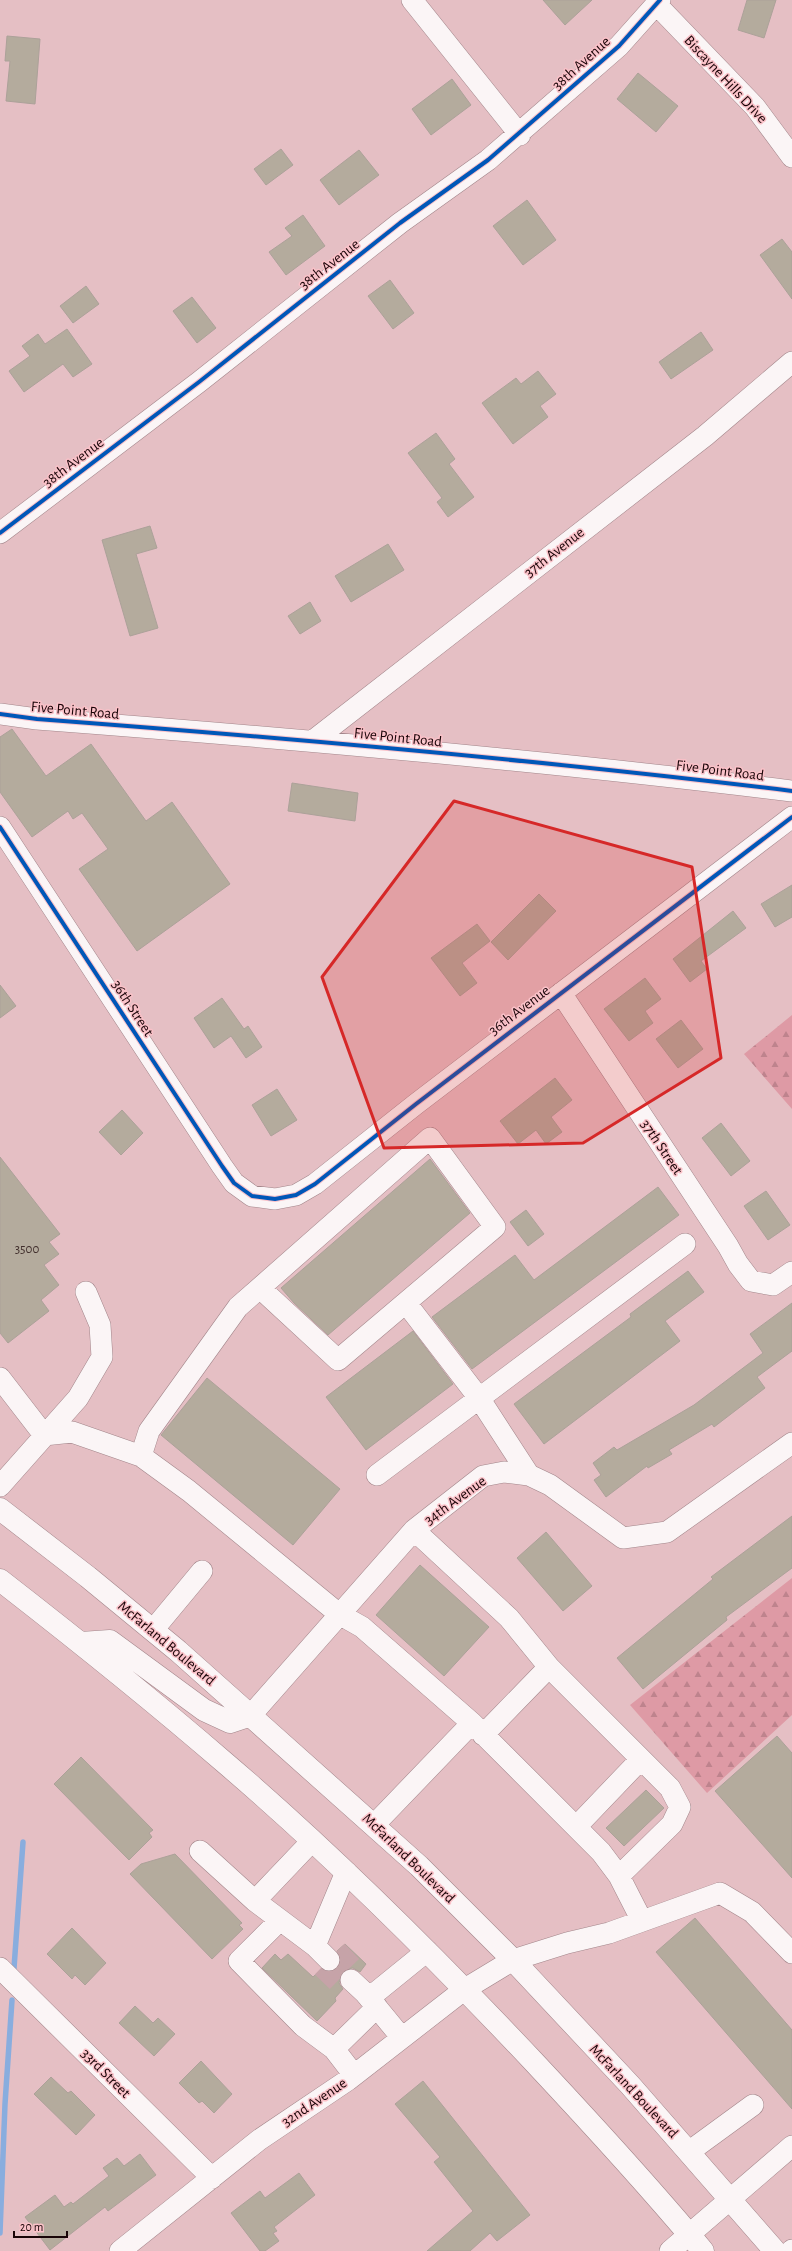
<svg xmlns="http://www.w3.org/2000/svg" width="792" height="2251" viewBox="0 0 792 2251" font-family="'Alegreya Sans',sans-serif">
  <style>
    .forest { fill: url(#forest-firs) }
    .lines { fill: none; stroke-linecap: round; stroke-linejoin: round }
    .stream { stroke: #89adde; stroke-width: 5.5 }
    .building { fill: #b4ab9d; stroke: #aca199 }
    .minor-tunnel { stroke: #c6a3a8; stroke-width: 21; stroke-dasharray: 21 10; stroke-linecap: butt }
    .minor-casing { stroke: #a2858a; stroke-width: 22 }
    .highway-casing { stroke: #a2858a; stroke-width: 23 }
    .minor { stroke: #fbf5f6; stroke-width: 21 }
    .highway { stroke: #fbf5f6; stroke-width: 22 }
    .cycleway-casing { stroke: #fac1c8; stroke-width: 6 }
    .cycleway { stroke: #0057b8; stroke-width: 4 }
    .marked { fill: #d62828; fill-opacity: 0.2; stroke: #d62828; stroke-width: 3; stroke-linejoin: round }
    .labels { text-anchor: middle; stroke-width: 3; stroke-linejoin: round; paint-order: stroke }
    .number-label { font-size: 13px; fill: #402e2c }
    .street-label { font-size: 15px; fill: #190407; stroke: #fac1c8 }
  </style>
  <defs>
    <pattern id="forest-firs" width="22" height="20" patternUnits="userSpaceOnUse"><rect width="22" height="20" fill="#de9aa5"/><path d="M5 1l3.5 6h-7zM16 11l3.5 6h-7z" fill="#be838d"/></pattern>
  </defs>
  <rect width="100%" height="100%" fill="#e5bfc4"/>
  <path class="forest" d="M792,1015v94l-48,-55z
    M792,1578v137l-85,78 -77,-88z"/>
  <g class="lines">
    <path class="stream" d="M14,1968l9,-126
      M0,2233l5,-129 7,-104"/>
  </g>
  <path class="building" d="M543,0h49l-27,25z
    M747,0h29l-12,38 -26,-8z
    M7,36l33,3 -5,65 -29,-3 4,-40h-5z
    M638,73l40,33 -22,26 -39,-33z
    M452,79l19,26 -40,30 -19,-26z
    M281,149l12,16 -27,20 -12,-16z
    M359,150l20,25 -40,30 -19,-25z
    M527,200l29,40 -33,25 -30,-39z
    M303,215l22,31 -39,29 -17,-23 23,-16 -7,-8z
    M782,239l10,13v47l-32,-44z
    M390,280l24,33 -21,16 -25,-33z
    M86,286l13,18 -26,19 -13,-17z
    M192,297l24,31 -19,15 -24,-32z
    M67,329l25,35 -19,13 -10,-13 -39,28 -15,-21 21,-15 -8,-10 16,-12 7,10z
    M701,332l12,18 -42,29 -12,-17z
    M538,371l18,23 -16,12 8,11 -35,27 -31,-41 34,-25 5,6z
    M436,433l19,26 -6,5 25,33 -26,20 -11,-15 5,-4 -34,-45z
    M150,526l7,22 -21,6 22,74 -28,8 -28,-96z
    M388,544l16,26 -53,32 -16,-26z
    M310,602l11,19 -21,13 -12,-18z
    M12,729l34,47 45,-32 55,77 26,-19 58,82 -93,67 -58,-82 29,-20 -26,-36 -9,6 -5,-8 -36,26 -32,-45v-55z
    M292,783l66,10 -3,28 -67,-10z
    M792,885v32l-17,10 -14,-23z
    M539,894l17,17 -48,49 -17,-18z
    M733,911l13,17 -45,33 6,8 -17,13 -17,-23z
    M477,924l13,17 -28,22 15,20 -17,13 -29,-38z
    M645,978l16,21 -16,12 8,12 -24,18 -25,-32z
    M0,985l16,21 -16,12z
    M222,998l22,31 4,-3 14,21 -16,11 -15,-22 -17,12 -20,-30z
    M681,1020l22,29 -25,19 -22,-29z
    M555,1078l17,22 -21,17 11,15 -16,12 -10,-14 -18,14 -18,-23z
    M277,1089l20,31 -26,16 -19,-31z
    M122,1110l21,23 -22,22 -22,-23z
    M721,1123l29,38 -19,15 -29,-38z
    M0,1157l60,77 -11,8 10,12 -15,11 15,20 -18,15 8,11 -41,32 -8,-10z
    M430,1159l40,54 -142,122 -34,-32 -13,-15z
    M658,1187l21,28 -207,154 -40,-52 83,-62 19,25z
    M766,1191l24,34 -22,15 -24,-34z
    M526,1210l18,24 -16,12 -18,-24z
    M688,1271l16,21 -39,29 15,20 -136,103 -30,-40 117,-87 -1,-3z
    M792,1303v48l-35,26 8,11 -51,39 -2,-3 -43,26 3,4 -24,14 -1,-2 -41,31 -12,-17 7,-5 -8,-12 21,-16 3,3 77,-45 69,-52 -13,-19z
    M413,1331l40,53 -87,66 -40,-53z
    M207,1378l133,111 -47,56 -132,-110z
    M792,1516v52l-66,49 1,3 -84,69 -26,-31 96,-79 -2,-2z
    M546,1532l46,54 -29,25 -46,-53z
    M420,1565l69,62 -45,49 -68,-61z
    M777,1736l15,17v125l-77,-87z
    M81,1757l72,73 -4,3 3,4 -23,23 -75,-76z
    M646,1790l18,18 -40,38 -18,-18z
    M175,1854l67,69 -3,2 4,4 -31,30 -82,-85 11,-10z
    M695,1918l97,112v79l-136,-157z
    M72,1928l34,35 -21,22 -10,-10 -3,4 -25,-25z
    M345,1944l21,20 -6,8 -7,-4 -6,1 -5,3 -3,11 4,6 -8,9 1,3 -19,20 -55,-53 13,-14 6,6 7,-6 25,23 8,-8 11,3 6,-4 3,-11 -4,-6z
    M135,2006l18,17 5,-5 17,16 -21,22 -35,-33z
    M201,2061l31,33 -18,19 -12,-12 -3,2 -20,-20z
    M51,2077l17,16 3,-2 24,24 -19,20 -42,-41z
    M423,2081l107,134 -33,26 -7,-8 -20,18h-43l46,-40 -39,-49 6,-5 -45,-53z
    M140,2154l16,21 -48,36 -3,-4 -55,43 -25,-33 30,-22 9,12 7,-5 2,2 36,-28 -6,-8 14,-10 7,8z
    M299,2173l16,22 -41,32 3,4 -4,2 6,8 -14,10h-5l-29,-38 29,-22 5,7z"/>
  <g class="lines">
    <path class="minor-tunnel" d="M337,1951l21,22
      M322,1967l22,21"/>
    <g class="minor-casing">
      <path id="minor" d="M412,0l108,135
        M656,4l99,103 37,50
        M0,533l199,-151 201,-159 88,-63 131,-114 41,-46
        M0,714l37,5c252,19 504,41 755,72
        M314,740l391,-304 87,-74
        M0,827l222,339 12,17 18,13 23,3 21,-4 19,-11 101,-80 376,-287
        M561,993l167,253 10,18 13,17 22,4 19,-13
        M406,1303l73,95 50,77
        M0,1378l44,57 28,-3 69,24 48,35 150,123 23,13 110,96 129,129 18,24 23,45
        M141,1456l8,-25 89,-124 192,-169 65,89 -157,133 -78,-72
        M377,1475l308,-231
        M0,1486l78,-88 24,-41 -2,-32 -14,-33
        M414,1530l95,88 40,49 121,121 10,19 -8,17 -53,52
        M153,1630l49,-59
        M251,1715l163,-185 69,-54 21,-4 25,3 21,10 73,53 44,-6 125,-89
        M483,1735l66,-68
        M374,1825l98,-102
        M576,1827l65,-68
        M200,1851l55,50 60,45
        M255,1901l57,-60
        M280,1920l-41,41 64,65 31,23
        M329,1960l-14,-14 31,-74
        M0,1968l212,210
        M351,1980l14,13 37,45
        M369,1998l58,-47
        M354,2075l-20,-26 43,-42
        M690,2151l63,-46
        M120,2251l139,-111 89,-60 117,-91 48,-29 54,-17 42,-10 111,-40 32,19 40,41
        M670,2251l122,-105
        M791,2251l1,-1"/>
    </g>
    <g class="highway-casing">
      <path id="highway" d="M0,1509l88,68 90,74 241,215 94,94 117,125 145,166
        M0,1580c76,59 151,119 224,182 109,93 211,195 309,299 58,62 116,125 170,190
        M81,1643l29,-2 94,69 26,12 21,-7"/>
    </g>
    <use href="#minor" class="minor"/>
    <use href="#highway" class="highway"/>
    <g class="cycleway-casing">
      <path id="cycleway" d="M0,533l199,-151 201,-159 88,-63 131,-114 41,-46
        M0,714l37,5c252,19 504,41 755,72
        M0,827l222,339 12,17 18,13 23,3 21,-4 19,-11 101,-80 376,-287"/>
    </g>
    <use href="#cycleway" class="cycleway"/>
  </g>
  <path class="marked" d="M454,801l238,66 29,191 -138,85 -199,5 -62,-171z"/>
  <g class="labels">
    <g class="number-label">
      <text x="27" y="1253">3500</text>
    </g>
    <g class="street-label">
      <text transform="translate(581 63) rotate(-42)" y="5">38th Avenue</text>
      <text transform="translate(726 79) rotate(47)" y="5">Biscayne Hills Drive</text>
      <text transform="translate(329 264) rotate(-38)" y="5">38th Avenue</text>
      <text transform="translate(73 462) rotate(-37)" y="5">38th Avenue</text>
      <text transform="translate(554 552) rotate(-38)" y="5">37th Avenue</text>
      <text transform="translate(75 710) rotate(5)" y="5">Five Point Road</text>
      <text transform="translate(398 737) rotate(6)" y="5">Five Point Road</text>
      <text transform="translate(720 770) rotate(7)" y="5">Five Point Road</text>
      <text transform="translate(133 1008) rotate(57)" y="5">36th Street</text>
      <text transform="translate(519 1010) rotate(-37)" y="5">36th Avenue</text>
      <text transform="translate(662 1147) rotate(56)" y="5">37th Street</text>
      <text transform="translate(455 1500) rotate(-36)" y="5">34th Avenue</text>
      <text transform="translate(167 1643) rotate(40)" y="5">McFarland Boulevard</text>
      <text transform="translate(409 1858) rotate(44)" y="5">McFarland Boulevard</text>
      <text transform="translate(106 2073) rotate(45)" y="5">33rd Street</text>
      <text transform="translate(634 2091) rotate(47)" y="5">McFarland Boulevard</text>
      <text transform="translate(314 2102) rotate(-34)" y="5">32nd Avenue</text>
    </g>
  </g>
  <path d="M14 2231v6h53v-6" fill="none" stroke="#190407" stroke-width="2"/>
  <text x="20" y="2231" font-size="12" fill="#190407" stroke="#fac1c8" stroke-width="3" paint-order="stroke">20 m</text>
</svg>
